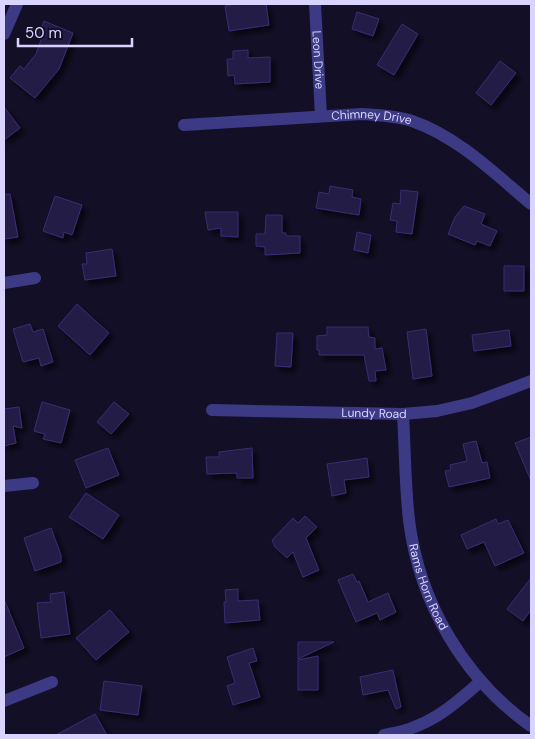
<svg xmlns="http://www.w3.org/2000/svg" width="535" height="739" viewBox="0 0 535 739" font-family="'DM Sans',sans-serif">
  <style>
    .building { fill: #241b47; stroke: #3b2d73; filter: url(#shadow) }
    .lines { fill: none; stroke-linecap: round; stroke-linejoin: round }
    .minor { stroke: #3d3a85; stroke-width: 12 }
    .labels { text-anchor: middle; stroke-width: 5; stroke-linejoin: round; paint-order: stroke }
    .street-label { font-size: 12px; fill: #d9d4ff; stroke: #130f26 }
  </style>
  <defs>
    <filter id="shadow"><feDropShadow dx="4.5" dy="4.5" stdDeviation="2.5" flood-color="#0009"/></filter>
  </defs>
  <rect width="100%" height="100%" fill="#130f26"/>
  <path class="building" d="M238,4h28l3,21 -40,6 -4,-25z
    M357,12l22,7 -6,17 -21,-7z
    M44,21l29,12 -14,36 -24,29 -25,-20 10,-12 4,3 12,-15 6,-17 -4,-1z
    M402,24l16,10 -24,41 -17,-10z
    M248,50v8l22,-1v25l-35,2 -1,-9 -6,1 -1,-17h6v-8z
    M500,61l16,12 -25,32 -15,-12z
    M4,107l16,21 -16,12z
    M330,186l23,4 -1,7 9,2 -2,16 -43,-7 3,-16 10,2z
    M401,190l17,2 -6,42 -16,-2 1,-11 -7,-1 3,-17 7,1z
    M4,194h6l8,43 -14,2z
    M55,196l27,9 -10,30 -8,-3 -1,6 -20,-7z
    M464,206l21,8 -4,10 16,7 -7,15 -13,-5 -2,4 -27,-11 7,-17z
    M205,212h33v25l-17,-1v-8l-13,2z
    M266,215h16v18h4v3h14v17l-35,2v-8l-9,-1v-12h9z
    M357,232l14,3 -3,18 -14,-3z
    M112,249l4,27 -31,4 -3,-16h5l-1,-11z
    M504,266h20v25h-20z
    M77,304l32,29 -19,22 -32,-29z
    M30,324l3,8 10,-3 10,33 -12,4 -2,-8 -16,4 -10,-33z
    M327,327h41l1,10 6,1v11l7,-1 4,22 -11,1 1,10h-7l-5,-26h-45v-5h-2v-14l10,-1z
    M426,329l6,47 -19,3 -6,-47z
    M509,330l2,16 -37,5 -2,-16z
    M277,333h16l-2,34 -16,-1z
    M42,402l28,8 -9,33 -18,-4 2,-5 -11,-3z
    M114,402l15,12 -18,20 -14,-12z
    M19,407l3,21 -9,-2 3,17 -12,3v-37z
    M531,437v44l-16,-38z
    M476,441l6,22 5,-1 3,16 -41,9 -4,-16 6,-1 -1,-5 17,-4 -4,-17z
    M108,448l11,27 -33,13 -11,-28z
    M252,448l1,30h-16v-5l-30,1 -1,-17h13v-5z
    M367,458l2,19 -25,3 2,13 -14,3 -5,-32z
    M86,493l33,22 -16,24 -34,-22z
    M305,516l12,11 -11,11 13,32 -16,7 -10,-25 -6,6 -12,-11 -3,-7 21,-22 5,5z
    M496,519l2,5 10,-4 16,33 -29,13 -11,-24 -17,7 -6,-14z
    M51,528l10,27v7l-26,9 -11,-33z
    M353,574l4,8 2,-1 9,21 20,-9 8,19 -16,8 -3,-7 -21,9 -18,-42z
    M531,578v32l-8,11 -16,-12z
    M238,589v12l20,-1 2,20 -35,3 -1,-21h2l-1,-12z
    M64,592l6,42 -29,4 -4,-35 14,-1 -1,-8z
    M4,599l20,49 -20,9z
    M110,610l19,22 -33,28 -20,-22z
    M298,642h36l-36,17z
    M253,648l4,13 -8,2 11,34 -27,8 -6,-19 8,-3 -8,-26z
    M318,656v34h-20v-30z
    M393,670l8,37 -5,2 -8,-19 -25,5 -3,-18z
    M104,681l38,5 -4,29 -38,-5z
    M95,714l12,21h-51z"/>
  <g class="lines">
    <g class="minor">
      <path id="s1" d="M315,4l6,112"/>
      <path d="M4,34l13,-30"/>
      <path id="s2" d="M184,125l178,-11c17,1 34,2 50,7 46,16 82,52 119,83"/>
      <path d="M4,283l31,-5"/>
      <path id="s3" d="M212,410l191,4 34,-3 35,-8 59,-22"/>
      <path id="s4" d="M403,414c2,35 2,71 6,106 10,82 55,159 122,206"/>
      <path d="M4,486l29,-3"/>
      <path d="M4,701l48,-19"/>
      <path d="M384,735c42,-6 67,-27 97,-54"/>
    </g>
  </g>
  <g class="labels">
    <g class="street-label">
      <text dy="4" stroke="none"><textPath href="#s1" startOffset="56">Leon Drive</textPath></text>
      <text dy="4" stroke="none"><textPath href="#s2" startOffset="188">Chimney Drive</textPath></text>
      <text dy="4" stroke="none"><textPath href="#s3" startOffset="162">Lundy Road</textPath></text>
      <text dy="4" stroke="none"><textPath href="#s4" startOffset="176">Rams Horn Road</textPath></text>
    </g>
  </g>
  <rect width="535" height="739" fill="none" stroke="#d9d4ff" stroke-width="10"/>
  <path d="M18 38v8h114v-8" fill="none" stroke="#d9d4ff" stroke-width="2.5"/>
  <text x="25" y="38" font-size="15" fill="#d9d4ff" stroke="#130f26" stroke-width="4" paint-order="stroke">50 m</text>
</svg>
